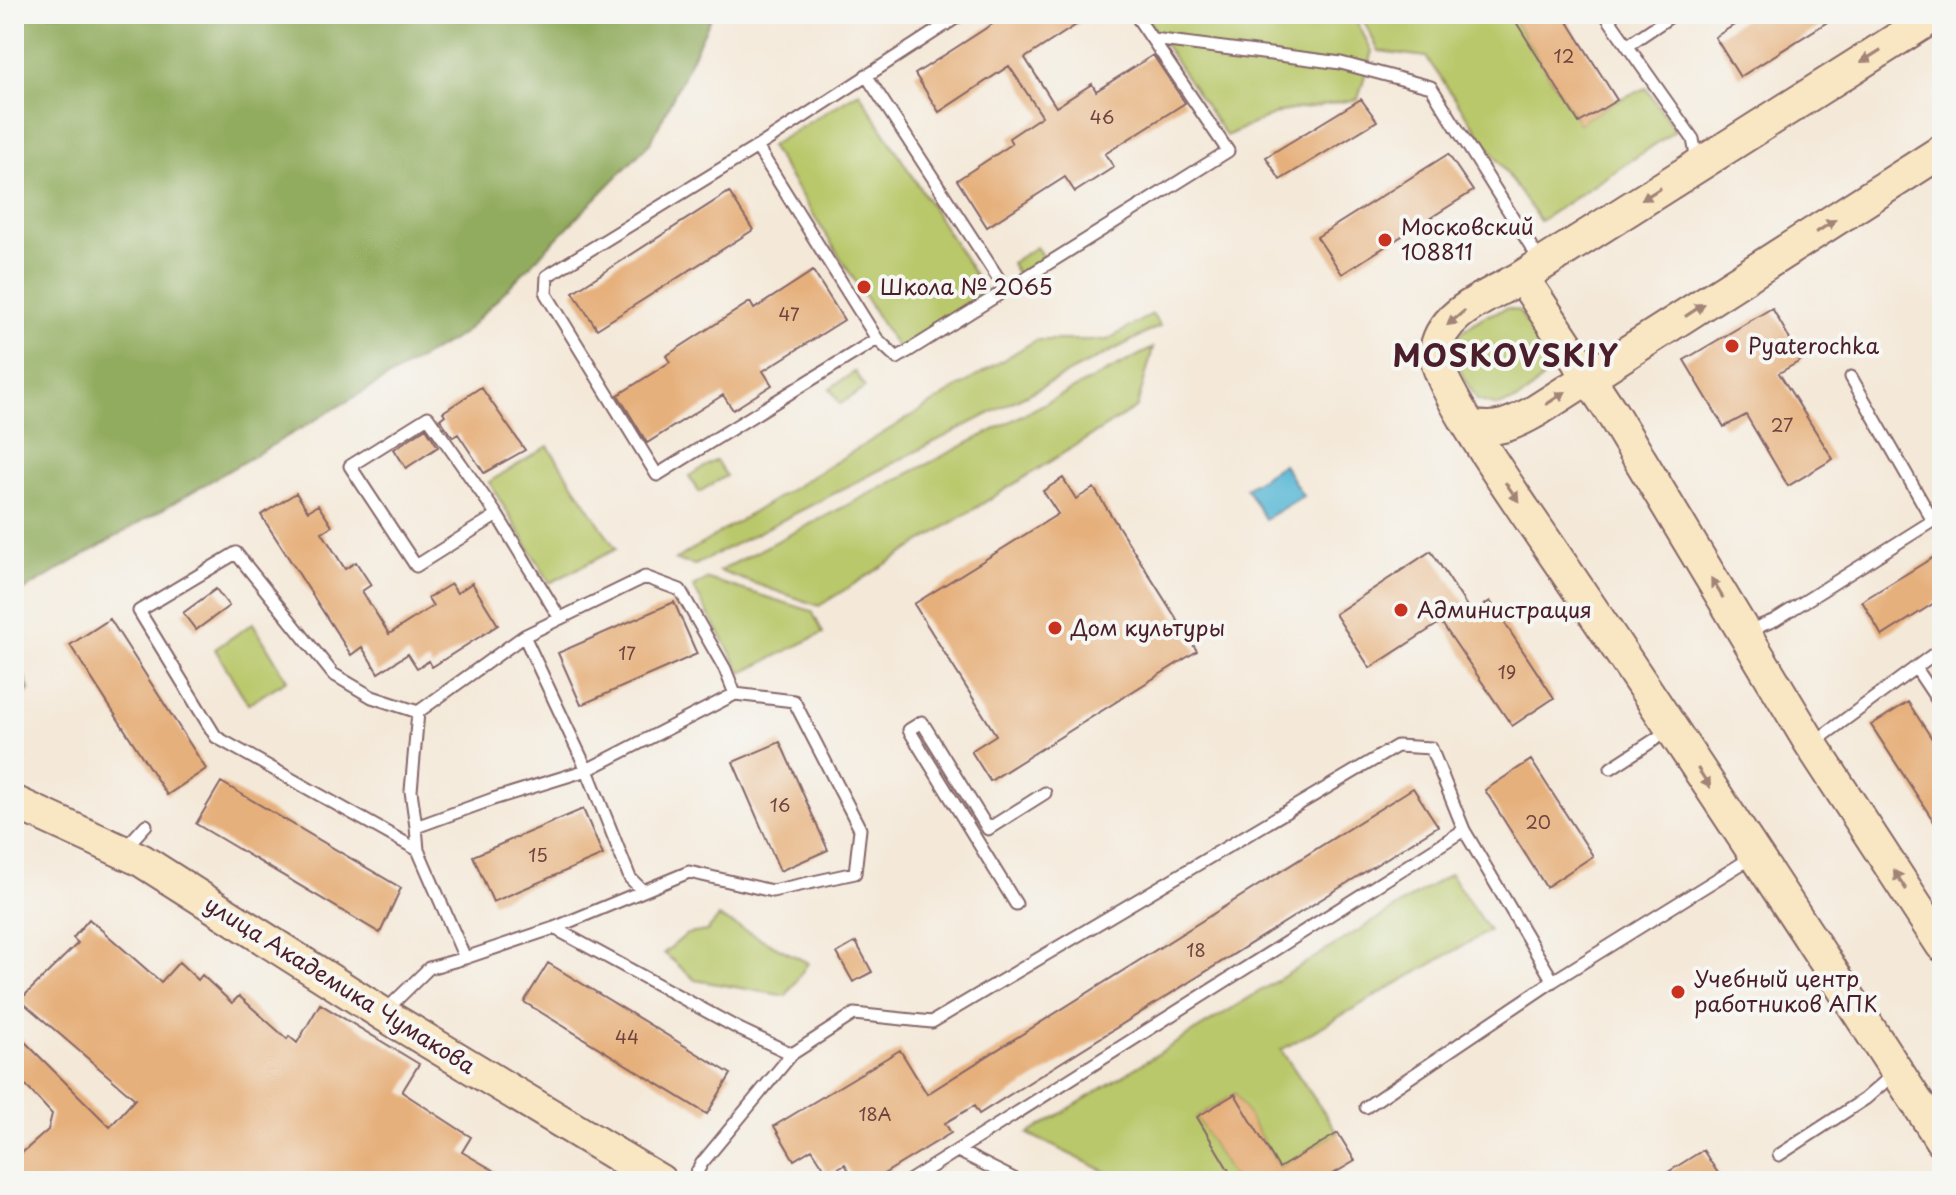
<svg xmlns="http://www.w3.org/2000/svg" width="1956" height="1195" viewBox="0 0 1956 1195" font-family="'Playpen Sans',sans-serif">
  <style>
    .green { fill: #b9c86a; stroke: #82744a; stroke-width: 2 }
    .forest { fill: #92ac5e; stroke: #6e6644; stroke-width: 2 }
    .water { fill: #57b7d5; stroke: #506b80; stroke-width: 2 }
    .building { fill: #e6b07c }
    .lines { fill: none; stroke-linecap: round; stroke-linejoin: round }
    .lane-casing { stroke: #866668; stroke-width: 15 }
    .secondary-casing { stroke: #866668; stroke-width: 36 }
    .lane { stroke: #fff; stroke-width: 11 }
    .secondary { stroke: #f9e7c3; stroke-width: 32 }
    .oneway { fill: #a28377 }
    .poi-dot { fill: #c8321e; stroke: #f6f6f2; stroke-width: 3 }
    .labels { text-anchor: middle; stroke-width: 8; stroke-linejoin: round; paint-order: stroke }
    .number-label { font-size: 18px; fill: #71433f }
    .poi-label { font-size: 22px; fill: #4a1f2b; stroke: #f6f6f2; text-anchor: start }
    .street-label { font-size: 22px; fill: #4a1f2b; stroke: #f6f6f2 }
    .district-label { font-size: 30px; font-weight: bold; letter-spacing: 2px; fill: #4a1f2b; stroke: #f6f6f2 }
  </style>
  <rect width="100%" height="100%" fill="#f6f6f2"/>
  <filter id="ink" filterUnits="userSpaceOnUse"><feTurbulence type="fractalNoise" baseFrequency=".0125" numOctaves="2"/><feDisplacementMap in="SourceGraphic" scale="16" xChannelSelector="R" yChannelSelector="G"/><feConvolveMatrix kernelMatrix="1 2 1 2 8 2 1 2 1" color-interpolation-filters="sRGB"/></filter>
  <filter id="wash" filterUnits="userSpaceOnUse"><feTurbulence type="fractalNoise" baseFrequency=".006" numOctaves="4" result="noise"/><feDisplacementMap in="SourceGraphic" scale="32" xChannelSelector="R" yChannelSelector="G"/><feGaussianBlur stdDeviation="1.8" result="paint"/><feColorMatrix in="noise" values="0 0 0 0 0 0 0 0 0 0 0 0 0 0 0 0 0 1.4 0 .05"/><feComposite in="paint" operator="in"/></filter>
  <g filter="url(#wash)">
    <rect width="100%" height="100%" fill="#f4e9d9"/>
    <path class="green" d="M1144,14h209l19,37 -14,48 -78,13 -54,24z
      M1360,14h151l68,109 38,-23 29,-12 29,43 -135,90 -114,-164 -47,-6z
      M859,92l129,204 -89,55 -129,-205z
      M1036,247l9,13 -26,17 -8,-14z
      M1507,308l12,3 31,47 -1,15 -23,21 -11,7 -18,5 -20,-6c-12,-21 -26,-39 -20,-65l26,-18z
      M1152,314l8,12 -465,239 -20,-5 361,-220h71z
      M1153,348l-16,59 -318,199 -100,-35z
      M855,372l10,16 -25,16 -10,-16z
      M548,446l68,103 -66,34 -61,-101z
      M716,460l10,16 -27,16 -10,-16z
      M708,579l104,32 11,22 -81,40 -49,-86z
      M253,623l34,57 -39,24 -33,-55z
      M1450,874l39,57 -208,119 57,83 -59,35 -44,-74 -38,23 38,64h-110l-97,-47z
      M719,917l89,46 -22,33 -91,-16 -31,-27 23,-19 20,-3z"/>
    <path class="forest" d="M14,14h699l-62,128 -187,191 -450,263z
      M14,656l5,5 10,29 -15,16z"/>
    <path class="water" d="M1283,464l20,32 -38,23 -19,-31z"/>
    <g id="blocks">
      <path class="building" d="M1008,14h85l-68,44 31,49 36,-23 4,7 57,-36 32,48 -80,51 9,13 -39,25 -10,-15 -78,50 -30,-47 55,-36 -3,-6 33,-22 -33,-50 -70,46 -24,-38z
        M1511,14h52l54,86 -38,23z
        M1752,14h88l-100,63 -25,-40z
        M1361,99l16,22 -97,59 -14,-23z
        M1448,154l25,37 -131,83 -25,-37z
        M729,192l24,38 -156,99 -24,-37z
        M813,271l31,49 -81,51 9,14 -39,25 -10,-15 -76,48 -29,-48 52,-33 -4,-6 34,-22 50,-32 4,7z
        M1772,308l30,52 -23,13 54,86 -45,27 -42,-71 -22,12 -40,-67z
        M481,387l44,63 -41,23 -26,-39 -5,3 -13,-18 5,-4 -2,-3z
        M426,428l12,19 -32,21 -12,-19z
        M1063,478l13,21 18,-11 103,163 -207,130 -19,-30 25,-16 -82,-131 144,-90 -15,-23z
        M296,493l12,18 10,-6 14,21 -10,6 23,37 11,-7 15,23 -9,6 27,43 44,-28 -5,-8 23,-14 6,9 15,-10 26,42 -66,42 -3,-6 -12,7 -9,-14 -30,19 -16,-26 -11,8 -90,-140z
        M1431,551l41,63 18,-13 64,97 -42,28 -71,-104 -71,46 -35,-54z
        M1942,552v46l-60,38 -20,-35z
        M216,589l13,17 -33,24 -13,-17z
        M674,602l23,52 -116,51 -23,-52z
        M110,619l96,150 -39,26 -97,-150z
        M1908,702l34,52v80l-71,-109z
        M780,742l48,108 -48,21 -47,-109z
        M1531,760l62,96 -47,31 -61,-97z
        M221,782l180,106 -21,45 -184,-109z
        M1413,788l25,38 -459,288 -5,-8 -29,17 6,10 -79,48h-17l-10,-17 -17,10 -16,-25 -18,11 -20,-34 126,-76 27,44z
        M583,809l20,46 -110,47 -20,-46z
        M89,919l72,63 18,-20 19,18 4,-5 30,28 7,-7 48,43 2,-3 8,7 23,-39 99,60 -17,28 69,45 -9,15 50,29h-498v-21l34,-30 4,-16 -38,-41v-42l96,96 25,-28 -115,-99 58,-57 -5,-5z
        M856,942l16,30 -19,10 -16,-29z
        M548,963l183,111 -24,40 -183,-112z
        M1235,1094l44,74 59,-35 17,28 -34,20h-86l-38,-64z
        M1703,1150l20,31h-69z"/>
    </g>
  </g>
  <g filter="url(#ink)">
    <use href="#blocks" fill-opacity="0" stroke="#866668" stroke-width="2"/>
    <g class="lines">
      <g class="lane-casing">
        <path id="lane" d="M962,14l-205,133 -210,129 -1,18 111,181 220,-136 20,19 331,-207 -93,-137
          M1605,14l88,125 4,22
          M1153,39l188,24 90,24 111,177
          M1628,45l46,-31
          M866,75l140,215
          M757,147l120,192
          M1851,377l82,144
          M497,515l-69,-98 -78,49 66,100 81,-51 62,102
          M1748,631l27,-11 167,-105
          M1916,668l26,39
          M1812,744l130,-96
          M1611,768l60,-39
          M416,827l-5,-36 7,-79 106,-76
          M125,848l21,-23
          M418,850l-202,-113 -77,-126 97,-58 97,121 39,23 46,15
          M1016,904l-107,-174 13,-8 66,107 57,-36
          M554,928l185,101 53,25
          M465,958l-47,-108 -2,-23 77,-28 94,-29 -63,-134 121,-59 35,13 45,79 10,25
          M384,1012l45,-44 36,-10 89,-30 135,-56 83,19 83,-18 5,-44 -66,-128 -59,-7 -148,76 43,108 13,13
          M1366,1107l187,-126
          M958,1151l60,30
          M1779,1155l86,-56 31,-27
          M692,1181l10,-18 90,-109 62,-40 78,8 465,-276 34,2 33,82 89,151 201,-125
          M909,1181l555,-351"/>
      </g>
      <g class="secondary-casing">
        <path id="secondary" d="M1937,14l-415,263c-30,18 -84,36 -86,76 -2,27 70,130 88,157 143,208 281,419 418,631
          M1522,277l90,136 199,331 131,201
          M1471,426c26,6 42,-2 65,-15l406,-260
          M14,802l127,58 242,154 277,167"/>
      </g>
      <use href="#lane" class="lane"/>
      <use href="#secondary" class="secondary"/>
    </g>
    <defs><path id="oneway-solid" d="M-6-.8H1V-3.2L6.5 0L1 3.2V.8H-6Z" transform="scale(2)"/></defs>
    <g class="oneway">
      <use href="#oneway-solid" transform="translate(1871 56) rotate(148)"/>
      <use href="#oneway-solid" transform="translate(1651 194) rotate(148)"/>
      <use href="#oneway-solid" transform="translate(1826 226) rotate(-33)"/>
      <use href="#oneway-solid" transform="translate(1695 310) rotate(-33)"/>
      <use href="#oneway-solid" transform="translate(1456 318) rotate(140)"/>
      <use href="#oneway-solid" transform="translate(1556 398) rotate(-33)"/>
      <use href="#oneway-solid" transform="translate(1512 492) rotate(55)"/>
      <use href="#oneway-solid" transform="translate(1717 588) rotate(-121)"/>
      <use href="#oneway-solid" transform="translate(1704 778) rotate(57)"/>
      <use href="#oneway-solid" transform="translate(1900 880) rotate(-123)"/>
    </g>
  </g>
  <g class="poi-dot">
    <circle cx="1385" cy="240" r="8"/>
    <circle cx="864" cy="287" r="8"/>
    <circle cx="1732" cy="346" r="8"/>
    <circle cx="1401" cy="610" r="8"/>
    <circle cx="1055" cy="628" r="8"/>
    <circle cx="1678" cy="992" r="8"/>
  </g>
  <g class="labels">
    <g class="number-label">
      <text x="1564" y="63">12</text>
      <text x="1102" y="124">46</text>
      <text x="789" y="321">47</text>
      <text x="1782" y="432">27</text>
      <text x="627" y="660">17</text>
      <text x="1507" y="679">19</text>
      <text x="780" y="812">16</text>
      <text x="1538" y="829">20</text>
      <text x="538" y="862">15</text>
      <text x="1196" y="957">18</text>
      <text x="627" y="1044">44</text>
      <text x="875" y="1121">18А</text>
    </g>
    <g class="poi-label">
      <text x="1401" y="235">Московский<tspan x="1401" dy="25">108811</tspan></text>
      <text x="880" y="295">Школа № 2065</text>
      <text x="1748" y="354">Pyaterochka</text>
      <text x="1417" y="618">Администрация</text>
      <text x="1071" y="636">Дом культуры</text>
      <text x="1694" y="987">Учебный центр<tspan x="1694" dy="25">работников АПК</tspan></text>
    </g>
    <g class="street-label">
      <text transform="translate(340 985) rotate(32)" y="8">улица Академика Чумакова</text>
    </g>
    <g class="district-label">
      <text x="1506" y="367">MOSKOVSKIY</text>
    </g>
  </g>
  <rect width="1956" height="1195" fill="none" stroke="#f6f6f2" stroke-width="48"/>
</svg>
